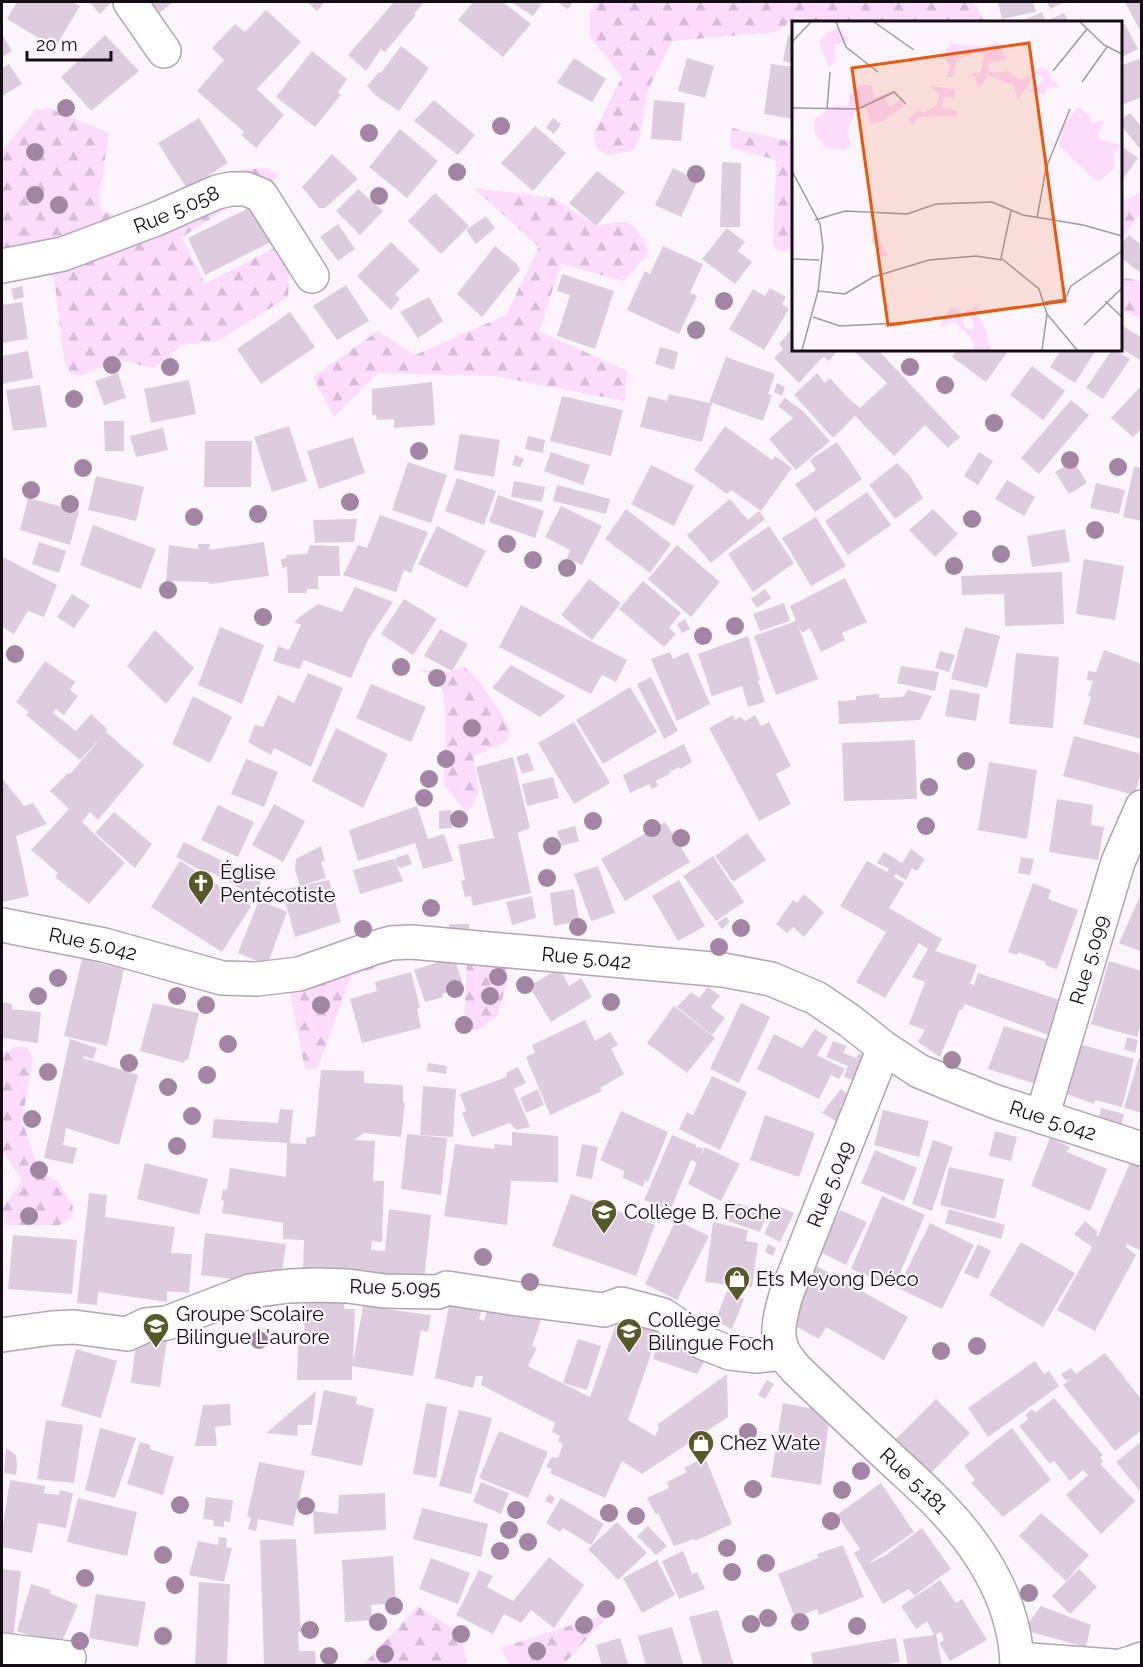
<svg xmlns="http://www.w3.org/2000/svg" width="1143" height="1667" viewBox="0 0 1143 1667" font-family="Raleway,sans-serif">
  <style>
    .forest { fill: url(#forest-firs) }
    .building { fill: #ddcbde }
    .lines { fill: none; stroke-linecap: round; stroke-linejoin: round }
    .minor-casing { stroke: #b3a3b4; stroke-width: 36 }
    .minor { stroke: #fff; stroke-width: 33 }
    .tree { fill: #a185a3 }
    .labels { text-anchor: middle; stroke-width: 4.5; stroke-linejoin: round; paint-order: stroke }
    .street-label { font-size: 20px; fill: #140e14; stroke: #fcf5fd }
    .poi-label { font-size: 20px; fill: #140e14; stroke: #fcf5fd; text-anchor: start }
    .inset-road { fill: none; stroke: #9f99a0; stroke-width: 1.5 }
    .view { fill: #e8590c; fill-opacity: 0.15; stroke: #e8590c; stroke-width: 3 }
    .inset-edge { fill: none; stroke: #140e14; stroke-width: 3 }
  </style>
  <defs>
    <pattern id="forest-firs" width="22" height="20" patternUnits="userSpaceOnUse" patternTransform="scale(1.5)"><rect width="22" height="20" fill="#fcdbff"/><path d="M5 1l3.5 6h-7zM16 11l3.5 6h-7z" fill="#d7bbda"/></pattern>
  </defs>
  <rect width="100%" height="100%" fill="#fcf5fd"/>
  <path class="forest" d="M597,2h377l11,20h-166l-22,-5 -21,15 -104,9 -24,49 -9,50 -6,11 -26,4 -11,-8 -2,-14 28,-56 -32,-40v-26z
    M49,108l60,25 -10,65 3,13 12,4h43l84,-46 27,-1 11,8 -97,61 23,47 86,-45 -3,58 -70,44 -36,4 -29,23 -37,-9 -32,16h-13l-6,-11 -11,-86 -22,-13 -30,2v-116l33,-41z
    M732,128l61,14v103l-9,7 -6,-2 -5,-4 3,-86 -46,-13z
    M474,188l79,10 43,28c37,-7 36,-7 53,26l-25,29 -63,-17 -22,67 88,40 -2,30 -131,-25 -116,-3 -44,44 -21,-40 65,-46 37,24 91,-40 33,-68z
    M1141,192v21l-20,27v-38z
    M1120,277l21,4v39l-20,-11z
    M464,666l18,19 28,43 -2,13 -35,15 6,37 -12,20 -24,-29c2,-19 7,-91 -5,-104 -5,-5 -15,-8 -22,-11l32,3z
    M370,942h42l24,3 70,21 2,13 -11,37 -20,15 -13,-6 3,-69 -68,4 -48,16 -34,93h-12l-16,-82 10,-13 65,-28z
    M15,1047h12l6,11 -11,63 17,49 21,14 13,22 -2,13 -12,6h-53l-4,-15 20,-30 -20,-29v-97z
    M418,1606l43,28 6,31h-104z
    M611,1612l-48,53h-53l-9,-17z"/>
  <path class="building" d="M17,2h55l8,4 -25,42 -48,-29z
    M89,2h23l-12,12z
    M135,2h39l-26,19z
    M307,2h18l-8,9z
    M394,2h30l-10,12 2,1 -31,37 -4,-3 -15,22 -18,-16z
    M473,2h30l28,22 -28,33 -45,-37z
    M511,2h32l-10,14z
    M557,2h16l-5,7z
    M998,2h35l3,10 -34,7z
    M1047,2h18l-15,7z
    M1125,2h17v32z
    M266,10l35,32 -44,47 27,26 -28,33 -15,-13 3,-3 -47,-41 27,-31 -12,-12 23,-24 10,8z
    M1042,12l4,9 18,-8 5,9h-50z
    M1125,24l13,25 -18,9v-32z
    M2,34l10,17 -10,6z
    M105,35l34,36 -48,40 -30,-34z
    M788,35l6,1v28l-11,-3z
    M401,46l28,22 -30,43 -24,-16 -8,-9 12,-14 2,1z
    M312,51l35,28 -9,13 3,3 -26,32 -39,-30z
    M574,58l32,21 -14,23 -35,-19z
    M687,58l27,8 -9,32 -27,-7z
    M1141,58l1,39 -18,7 -4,-9v-29z
    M9,64l13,20 -20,12v-28z
    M771,64l23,3v52l-30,-5z
    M434,100l41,35 -17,20 -44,-34z
    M654,100l31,3 -4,38 -30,-2z
    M1130,113l12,14v21l-2,1 -20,-25v-4z
    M199,118l29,45 -41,26 -29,-46z
    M553,118l8,6 -7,10 -8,-6z
    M535,126l31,27 -33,38 -32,-28z
    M400,129l38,32 -31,37 -38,-31z
    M1124,148l14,10 -18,25v-30z
    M332,154l26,25 -33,29h-6l-17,-21z
    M722,162l19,1 -1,64h-20z
    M673,168l25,12 -17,37 -26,-12z
    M597,171l28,21 -29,34 -27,-23z
    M358,189l25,22 -23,24 -24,-24z
    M435,193l34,33 -28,28 -33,-33z
    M253,206l18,36 -66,33 -17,-37z
    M486,216l9,12 -19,16 -10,-14z
    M338,224l17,25 -17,12 -18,-24z
    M727,228l18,14 -7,9 14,11 -17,22 -33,-25z
    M1129,235l13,10v29l-22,-17v-12z
    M391,242l29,28 -25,24 5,5 -9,11 -34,-34z
    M495,246l22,18 3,6 -38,47 -25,-23z
    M663,246l40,18 -13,29 7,3 -18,38 -52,-24 18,-39 5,3z
    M562,274l52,17 -19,58 -38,-13 13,-41 -13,-4z
    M346,285l23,36 -32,19 -24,-34z
    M22,286l2,11 -10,3 -3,-11z
    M770,288l16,9 -4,7 7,5 -25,41 -35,-21 24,-40 12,7z
    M429,297l14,24 -25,17 -18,-26z
    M22,302l6,37 -26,4v-38z
    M290,312l25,35 -54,37 -24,-35z
    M1120,324l22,14v23l-22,-13z
    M794,326v24h44l-9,11 -5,-4 -4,3 -21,23 -25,-25 9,-9 -4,-5z
    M660,347l18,5 -4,18 -19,-6z
    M853,350h25l82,87 -12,11 -23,-23 -31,31 -39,-40 -22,22 -39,-43 23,-22 8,10 5,-5 16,18 14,12 27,-25z
    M957,350h49l2,1 -22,31 -34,-25z
    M1061,350h35l-21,33 -25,-16z
    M1112,350h3l15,9 -27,40 -17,-11z
    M28,351l5,27 -31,6v-28z
    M726,357l49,17 -7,20 4,1 -9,26 -51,-18 -10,39 -62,-15 8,-31 19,5 2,-7 40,9z
    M1032,366l33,25 -22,29 -33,-25z
    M118,373l8,25 -22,7 -9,-24z
    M189,380l7,34 -45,9 -7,-34z
    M432,382l3,43 -41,3v-9l-17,1 -1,-5h-4v-26z
    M777,383l8,4 -3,9 -8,-4z
    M40,385l7,42 -34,4 -7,-41z
    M1142,385v43l-9,9 -22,-19z
    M562,396l61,14 -12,46 -61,-15z
    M785,398l18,13 27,30 -34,29 -27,-31 24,-21 -15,-12z
    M1071,400l18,15 -50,59 -18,-16z
    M104,421h20v30h-19z
    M289,426l18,55 -35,11 -18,-55z
    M725,426l47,34 3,-4 17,12 -31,43 -30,-21 -4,4 -33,-24z
    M163,428l5,22 -32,7 -6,-21z
    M460,434l40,6 -6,37 -40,-7z
    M528,436l17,4 -2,13 -18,-4z
    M353,437l12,36 -46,16 -12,-38z
    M205,441h47l-1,46h-47z
    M837,442l25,37 -47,33 -20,-28 21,-14 -6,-10z
    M551,452l39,13 -7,20 -39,-14z
    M979,452l14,9 -15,24 -14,-9z
    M515,455l9,4 -4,8 -8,-2z
    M1074,461l13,22 -18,11 -14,-22z
    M408,462l39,13 -16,48 -39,-13z
    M897,463l13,13 13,22 -28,21 -26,-34z
    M651,465l43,21 -20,40 -43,-22z
    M1134,467l8,1v53l-19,-4z
    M96,476l48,11 -8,34 -48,-11z
    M457,478l39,13 -12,34 -39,-14z
    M1007,480l28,17 -11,19 -29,-17z
    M514,481l31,6 -3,15 -31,-5z
    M1096,483l29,7 -6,24 -29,-6z
    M557,485l53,14 -4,15 -53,-13z
    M867,492l24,33 -43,30 -23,-34z
    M498,495l46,16 -9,27 -46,-16z
    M28,498l51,13 -9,34 -50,-15z
    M730,499l18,21 11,-9 6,8 -54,44 -24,-28z
    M561,506l41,20 -20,39 -15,-7 3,-8 -25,-13z
    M626,509l45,35 -21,29 -45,-34z
    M933,509l25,25 -23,23 -26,-27z
    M380,515l48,17 -17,41 -7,-3 -8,22 -53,-17 15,-30 9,3z
    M816,517l30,49 -35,20 -29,-48z
    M357,519l-3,23 -39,1 -2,-23z
    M93,525l63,24 -15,40 -61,-24z
    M437,526l49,25 -19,37 -49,-24z
    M769,526l25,37 -41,29 -25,-38z
    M1065,529l5,33 -38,5 -5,-31z
    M39,542l27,9 -7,22 -27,-9z
    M264,542l5,34 -60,8v-2l-43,-1 3,-36 29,4v-5h12l-1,6z
    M310,545l29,1 1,30h-22v13h-11v4h-19l-1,-26 -5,1 -1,-9 6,-1 -1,-3 21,-1z
    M677,545l43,37 -29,35 -43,-38z
    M3,557l54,28 -13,32 -16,-6 -14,23 -12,-7v-66z
    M1084,559l40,7 -9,54 -39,-6z
    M1062,572l2,52 -59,2 -1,-32 -42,1 -1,-19z
    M845,578l22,44 -25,11 3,7 -24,12 -11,-24 -8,5 -5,-10 21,56 -42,16 -22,-59 42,-15 -6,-15z
    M589,579l32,24 -29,37 -31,-25z
    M643,581l38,32 -12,15 7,6 -12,13 -45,-38z
    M355,587l38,15 -25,38 -17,38 -47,-18 -5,9 -26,-8 5,-15 11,4 12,-25 -7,-3 8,-7 16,-11 24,8z
    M765,589l6,9 -14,10 -6,-9z
    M72,594l18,11 -16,23 -17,-11z
    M404,599l33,20 -24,36 -32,-21z
    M784,603l6,18 -30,10 -7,-17z
    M521,605l106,55 -11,22 -14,-7 -11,19 -92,-47z
    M685,619l5,10 -8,4 -5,-9z
    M220,627l44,18 -22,59 -44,-19z
    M965,627l35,9 -13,52 -36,-9z
    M440,629l28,15 -16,27 -28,-15z
    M155,630l39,38 -28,36 -39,-38z
    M748,636l12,44 -2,1 7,21 -17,5 -6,-21 -30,10 -14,-42z
    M1104,650l38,14v75l-59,-15 8,-27 -3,-1 5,-15 -6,-1 1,-9 8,1z
    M940,651l15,4 -6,17 -14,-4z
    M670,652l3,7 15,-7 22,52 -33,17 -26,-62z
    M1016,653l43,4 -6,71 -44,-4z
    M45,661l30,21 -5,8 8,6 -14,19 -8,-6 -3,4 23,18 15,-17 17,16 -28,30 -54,-45 3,-3 -13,-10z
    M511,665l55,31 -26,21 -48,-29z
    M901,666l38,6 -4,19 -38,-8z
    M308,673l35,15 -32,79 -37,-19 -3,7 -23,-13 7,-17 8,2 15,-32 16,8z
    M651,677l27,54 -14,8 -27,-55z
    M371,684l55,23 -15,35 -55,-24z
    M630,687l27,45 -54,32 -27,-44z
    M950,689l30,5 -4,27 -31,-5z
    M908,690l24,6 -12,24 -81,4 -1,-23 18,-1v-4l23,-2v4l24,-1z
    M193,696l39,21 -22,46 -38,-19z
    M733,715l2,5 5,-3 5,4 10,-6 6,11 8,-4 22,44 -15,8 15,30 -32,17 -50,-93z
    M574,722l36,61 -36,21 -36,-61z
    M336,728l52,26 -25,54 -51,-27z
    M106,732l38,33 -46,55 -8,-8 -8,10 43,41 -36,41 -34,-27 3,-4 -27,-23 38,-41 -19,-18 18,-18 2,1z
    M1074,736l68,18v15l-7,26 -72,-19z
    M915,740l2,59 -73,2 -2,-58z
    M684,744l8,18 -12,7 -1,-2 -8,4v2l-15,8 2,5 -6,3 -3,-5 -19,9 -7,-18z
    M528,753l6,17 -12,4 -6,-17z
    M513,757l17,71 -12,5 13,60 -58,13 -2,-10 -6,1 -4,-16 4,-1 -7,-35 36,-7 -18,-71z
    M246,759l32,13 -14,35 -33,-13z
    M989,762l48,8 -10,69 -49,-9z
    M553,777l6,21 -32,8 -5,-22z
    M2,778l22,28 9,-3 14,21 -31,12 13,60 -27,6z
    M1057,799l36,6 -2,20 13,2 -6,33 -49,-8z
    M274,804l31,17 -22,41 -31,-17z
    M218,805l36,17 -16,35 -37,-17z
    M417,806l11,33 16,-5 9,27 -30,8 -8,-26 -57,18 -9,-31z
    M451,810l1,18 -13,1v-18z
    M114,812l38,32 -17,24 -40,-35z
    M665,822l25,40 -65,39 -24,-42z
    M575,826l4,15 -17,5 -5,-15z
    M747,833l19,27 -33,22 -18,-26z
    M184,842l77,38 -6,17 -6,-4 -1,3 -8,-4 1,-3 -30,-17 -2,3 -33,-18z
    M321,846l4,15 -4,1 5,16 -26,8 -5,-16 1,-11z
    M911,849l14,10 -8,12 -5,-3 -6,12 -10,-6 -2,3 10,6 -15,25 53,31 -7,12 42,14 -7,19 4,1 4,-12 91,30 -13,35 -91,-34 -3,6 -2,-1 -20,48 -22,-15 7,-12 -16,-6 16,-42 -13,-5 16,-28 -9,-6 -34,55 -29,-16 30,-50 -46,-26 27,-45 20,11 2,-3 -12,-6 7,-11 18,11z
    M408,854l4,10 -11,4 -4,-2 -2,-8z
    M713,856l31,46 -28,19 -33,-45z
    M1021,857l13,2 -4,16 -12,-2z
    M394,859l9,22 -43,13 -7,-24z
    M180,861l71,45 -29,46 -71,-45z
    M598,866l17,47 -24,8 -17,-47z
    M329,880l12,42 -46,15 -13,-47z
    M679,880l26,46 -27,15 -26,-45z
    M1033,883l18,7 -3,9 30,11 -21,59 -12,-4 1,-3 -28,-10 -1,3 -9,-3z
    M574,889l5,32 -25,5 -4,-33z
    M1142,892v60l-23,-9z
    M804,894l20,18 -20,25 -11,-10 -6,6 -11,-9 17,-24 4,3z
    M532,896l4,22 -24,7 -6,-23z
    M259,900l28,12 -20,53 -29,-12z
    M726,917l4,5 -8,7 -5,-6z
    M449,924h20v13l-20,-3z
    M454,957l8,25 -12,5 1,4 -9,3 1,3 -18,5 -11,-32z
    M82,959l42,10 -17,77 -43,-10z
    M1109,961l33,10v51l-5,15 -46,-13z
    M560,968l9,18 12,-8 11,19 -41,25 -22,-36z
    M411,972l9,36 -3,1 4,19 -59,15 -12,-44 27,-8 -2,-9z
    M708,987l12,9 -9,11 14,11 -13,17 -35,-28 14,-15 8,6z
    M2,1002l10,2v5l29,3 -3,31 -36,-5z
    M153,1003l46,10 -11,47h-3l-1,3 -44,-12z
    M741,1003l29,14 -31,66 -29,-14z
    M674,1006l41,32 -28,35 -40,-30z
    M585,1020l10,21 15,-9 8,13 -7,4 13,25 -24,14 2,3 -52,24 -24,-58 9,-4 -3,-8z
    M1004,1026l54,17 -15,43 -55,-17z
    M815,1029l13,8 -11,18 28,14 -6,10 -8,-4 -12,24 -62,-30 17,-35 28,14z
    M1127,1037l11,3 -3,13 -11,-4z
    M70,1039l27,9 -4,11 -9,-3 -1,2 55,17 -19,70 -53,-17 -3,17 14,3 -4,16 -29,-6z
    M833,1041l14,5 -4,7 13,5 3,-5 11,7 -9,23 -17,-6 4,-11 -22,-9z
    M1072,1042l62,17 -12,48 -27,-7 -1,4 -35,-13z
    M1139,1058h3v55l-18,-5z
    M428,1063l19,3 -1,8 -19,-3z
    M518,1067l8,16 -12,6 16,38 -14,3 -6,-7 -38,14 -10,-24 4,-2 -6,-17 47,-17 -1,-4z
    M321,1070l43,1v12l39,2v18h2l-4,34 -37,-4 -10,7 21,1 -2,40h11l-2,61 -10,-1 -1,9 14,1 4,-42 42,6 -7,65 -121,-10 1,-30 -21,-1v-16l-61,-10 2,-12 -3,-1 2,-11 4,1 3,-22 56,9 1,-34 -75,-5 2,-19 64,4 2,-14 13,1 -3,33 16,1v-6l9,-2z
    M712,1076l35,16 -27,58 -41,-21 8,-17 6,3z
    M423,1086l33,3 -3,48 -33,-2z
    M538,1089l6,16 -18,8 -6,-15z
    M841,1089l8,6 -9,11 5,5 -9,10 -14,-8z
    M1101,1108l23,6 -3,14 -23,-6z
    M883,1110l46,11 -10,36 -45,-12z
    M621,1111l47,21 -20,50 -3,-2 -2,7 -20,-9 1,-7 -24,-11z
    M765,1115l50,18 -16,44 -49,-17z
    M995,1131l22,6 -6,24 -22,-5z
    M512,1132l46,4v46l-47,-1 -4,44 -63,-9 11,-72 39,5 1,-5 17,2z
    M407,1134l40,4 -6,57 -40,-6z
    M672,1135l24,10v2l7,1 -2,7 4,-8 35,17 -19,37 -33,-17 9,-21 -6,-3 -21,51 -26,-11z
    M1050,1138l20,9 -3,5 40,17 -17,42 -59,-25z
    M933,1140l20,7 -21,64 -20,-7z
    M1139,1143l3,1v107l-15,-7 -1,3 10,8 -41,76 -38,-21 35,-63 -18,-13 11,-13 13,11 -2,3 2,1z
    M582,1144l16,3 -6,32 -16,-3z
    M875,1150l42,18 -13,33 -43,-18z
    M145,1163l63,16 -9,36 -62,-16z
    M949,1167l55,12 -9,40 -55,-14z
    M89,1193l18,2 -2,22 70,10 -4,26 21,1 -3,39 -22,-2v11l-69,-10 -1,13 -20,-2z
    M571,1194l84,31 -19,51 -84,-30z
    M882,1196l43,19 -31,72 -43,-18z
    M728,1200l39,14 -7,18 -38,-13z
    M778,1206l16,7 -14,29 -16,-8z
    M949,1209l56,16 -4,14 -56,-16z
    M840,1210l27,12 -21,43 -26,-13z
    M676,1220l33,16 -32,64 -32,-16z
    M713,1222l35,8 -2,11 12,2 -6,44 -47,-5z
    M930,1223l44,22 -32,64 -44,-21z
    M205,1233l81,11 -6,41 -79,-10z
    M13,1235l64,5 -5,54 -64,-5z
    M1021,1242l54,31 -32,54 -54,-32z
    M768,1244l8,4 -3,8 -8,-4z
    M978,1244l13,7 -13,28 -14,-6z
    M817,1266l91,51 -24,43 -58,-33 -7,12 -33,-18z
    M305,1287l40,2 -1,20h11l-2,54 10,-57 68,9 -3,17 -7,-2 -8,46 -61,-10v14h-55l1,-35 6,1z
    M452,1290l32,7 -5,22 5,2 3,-11 11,5 1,-7 42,12 -9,26 5,2 -9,18 62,31 30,-84 91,37 -14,24 -44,-15 5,-18 -2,-1 -28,80 27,16 4,-8 -2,-3 70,-51 1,43 -86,57 -20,-13 -17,37 -55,-25 2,-4 -6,-2 6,-10 6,1 5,-14 -5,-3 2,-5 -8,-4 3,-9 -74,-38 2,-9h-7l-3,12 -38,-10z
    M727,1291l17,8 -12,30 -17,-8z
    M137,1336l30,4 -7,47 -29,-4z
    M578,1339l23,7 -14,44 -24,-7z
    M76,1349l41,12 -16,57 -40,-12z
    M1105,1353l37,47v30l-27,21 -52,-66 10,-8 -7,4 -5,-7 10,-6 5,6z
    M1035,1361l9,13 5,-3 10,15 -71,51 -20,-29z
    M767,1380l7,4 -9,15 -7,-4z
    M324,1390l33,7 -1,7 18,5 -12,57 -51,-11z
    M316,1391l-4,34h-14l-1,11 -31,-3z
    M1054,1398l49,57 -3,2 3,4 -3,3 35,37 -34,33 -35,-39 22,-20 -5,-5 -13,11 -16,-20 -4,3 -31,-38 9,-7 -3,-4 7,-6 3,4z
    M936,1399l34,34 -47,48 -35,-34z
    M426,1403l21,4 -11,71 -23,-4z
    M783,1403l47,9 -9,73 -50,-8z
    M230,1404l1,21 -16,2 2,19h-22l8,-41z
    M459,1410l33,8 -21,76 -32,-8z
    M46,1420l37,5 -9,58 -37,-4z
    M100,1428l36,10 -21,60 -30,-8z
    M1012,1428l39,52 -48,37 -32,-34 4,-3 -11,-14z
    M499,1431l49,21 -20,46 -49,-20z
    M1142,1441v49l-2,1 -24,-29z
    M140,1442l10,3v4l24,8 -11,38 -36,-11z
    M6,1448l10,7 1,11 -1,9 -12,-2z
    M705,1457l27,67 -37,17 -1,-2 -20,7 -16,-33 -2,2 -9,-17 22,-10 -2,-6 20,-10 -3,-4z
    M259,1462l46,9 -12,55 -35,-7 -2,12 -8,-2 3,-12h-4z
    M10,1480l35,6 -1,7 15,2 1,-5 13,3 -7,35 -28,-5 -6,30 -30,-6v-16z
    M481,1482l28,11 -8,21 -28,-12z
    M881,1483l33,49 -44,30v1l16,-8 36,-27 29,41 -37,27 -5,-7 -26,15 -29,-51 6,-4 -23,-34z
    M385,1493l1,37 -72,4 -1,-23 25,3 1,-19z
    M549,1494l6,4 -3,6 -7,-3z
    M206,1497l27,3 -3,22 -6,-1v6l-11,-1 1,-6 -11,-1z
    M78,1498l59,14 -10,44 -60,-14z
    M561,1498l43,26 -13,21 -28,-17 -3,4 -14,-9z
    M422,1508l66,16 -7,33 -68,-18z
    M1041,1513l48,42 -23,26 -47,-45z
    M617,1522l30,31 -29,27 -30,-31z
    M648,1526l19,20 -11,9 -19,-19z
    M219,1537l8,1 -1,9 6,1 -8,34 -35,-7 9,-34 20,4z
    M296,1539l5,93h-3l1,19h16l1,15h-52l-4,-126z
    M843,1545l21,52 -45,18 -2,-6 -22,9 -17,-44 40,-16 -1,-4z
    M683,1551l9,23 5,-2 8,17 -26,10 -17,-38z
    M393,1556l3,47 -25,2 1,15 -27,2 -3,-62z
    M549,1557l35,28 -30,43 -23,-18 -10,13 -17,-9 -11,20 -37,-19 23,-45 14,6 -6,11 26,14z
    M431,1558l39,15 -12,31 -39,-15z
    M657,1560l18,35 -33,18 -19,-35z
    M2,1569l19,2 -8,67 -11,-2z
    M1079,1569l18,18 -27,27 -18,-18z
    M940,1580l16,23 6,-4 25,41 -37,21 -11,-18 5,-3 -3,-8 -5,2 6,32h-34l-5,-27 31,-4 -7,-14 -11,8 -15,-23z
    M199,1582l31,2 -3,82 -32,-2z
    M31,1584l20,6 -2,3 29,12 -18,41 -43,-15z
    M96,1594l50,8 -8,45 -49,-9z
    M1041,1606l50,19 -5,22 -63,-17z
    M718,1610l16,56h-31l-14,-49z
    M672,1627l12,39h-38l-8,-30z
    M620,1638l9,28h-27l-6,-21z
    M896,1638l4,24 -24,4h-63l-2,-13z"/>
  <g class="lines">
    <g class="minor-casing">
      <g id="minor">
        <path d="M130,2l34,49"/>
        <path id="s1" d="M2,266l61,-12 93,-35 61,-27 14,-3h15l15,6 51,81"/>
        <path id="s2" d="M2,925l102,20 118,33 35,1 42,-5 71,-25 21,-6 21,-1 311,28 48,9 45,19 34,23 34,27 35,23 39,16 38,15 146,47"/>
        <path id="s3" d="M884,1048l-98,247c-5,18 -12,40 -2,58 3,6 8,11 12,16 31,30 62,59 93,88 19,18 39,35 56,54 40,42 71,96 72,155"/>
        <path id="s4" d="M1042,1117l76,-255 24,-55"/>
        <path d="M2,1335l50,-7 22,-1 53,7 19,-9 21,-2 83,-32 39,-5 27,-1 32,1 36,5 54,1 9,-4 71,11 86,11 17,-6 42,11 41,28 26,10 27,3 27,-3"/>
        <path d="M2,1650l67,8"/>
        <path d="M1017,1659l95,7"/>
        <path d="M1120,1666l11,-3 11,-4"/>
      </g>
    </g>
    <use href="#minor" class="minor"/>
  </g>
  <g class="tree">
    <circle cx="66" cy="108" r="9"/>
    <circle cx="501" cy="126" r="9"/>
    <circle cx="369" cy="133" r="9"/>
    <circle cx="35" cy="152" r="9"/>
    <circle cx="457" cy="172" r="9"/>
    <circle cx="696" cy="174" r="9"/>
    <circle cx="35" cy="195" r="9"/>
    <circle cx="379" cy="196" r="9"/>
    <circle cx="59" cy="205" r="9"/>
    <circle cx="724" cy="301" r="9"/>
    <circle cx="696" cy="330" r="9"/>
    <circle cx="112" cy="365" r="9"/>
    <circle cx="170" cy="367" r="9"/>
    <circle cx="910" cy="367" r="9"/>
    <circle cx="945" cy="385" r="9"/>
    <circle cx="74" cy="399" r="9"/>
    <circle cx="994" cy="423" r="9"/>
    <circle cx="419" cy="451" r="9"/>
    <circle cx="1070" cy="460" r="9"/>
    <circle cx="1118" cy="467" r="9"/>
    <circle cx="83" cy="468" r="9"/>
    <circle cx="31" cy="490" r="9"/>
    <circle cx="350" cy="502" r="9"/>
    <circle cx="70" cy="504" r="9"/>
    <circle cx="258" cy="514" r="9"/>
    <circle cx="194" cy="517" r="9"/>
    <circle cx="972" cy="519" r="9"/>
    <circle cx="1095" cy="530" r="9"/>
    <circle cx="507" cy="544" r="9"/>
    <circle cx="1001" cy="554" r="9"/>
    <circle cx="533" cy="560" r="9"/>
    <circle cx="954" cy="566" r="9"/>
    <circle cx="567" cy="568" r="9"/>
    <circle cx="168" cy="590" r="9"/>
    <circle cx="263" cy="617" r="9"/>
    <circle cx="735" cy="626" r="9"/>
    <circle cx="703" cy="636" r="9"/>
    <circle cx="15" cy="654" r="9"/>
    <circle cx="401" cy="667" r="9"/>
    <circle cx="437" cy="678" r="9"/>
    <circle cx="472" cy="728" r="9"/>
    <circle cx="446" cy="759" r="9"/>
    <circle cx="966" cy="761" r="9"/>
    <circle cx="429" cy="779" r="9"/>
    <circle cx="929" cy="787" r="9"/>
    <circle cx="424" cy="798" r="9"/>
    <circle cx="459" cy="819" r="9"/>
    <circle cx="593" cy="821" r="9"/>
    <circle cx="926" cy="826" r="9"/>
    <circle cx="652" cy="828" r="9"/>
    <circle cx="681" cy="838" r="9"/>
    <circle cx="552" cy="846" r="9"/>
    <circle cx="547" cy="878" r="9"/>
    <circle cx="431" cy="908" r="9"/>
    <circle cx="578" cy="927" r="9"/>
    <circle cx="741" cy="928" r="9"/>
    <circle cx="363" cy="929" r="9"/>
    <circle cx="719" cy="947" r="9"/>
    <circle cx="498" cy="977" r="9"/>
    <circle cx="58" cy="978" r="9"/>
    <circle cx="525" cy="985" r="9"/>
    <circle cx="455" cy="989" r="9"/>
    <circle cx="38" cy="996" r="9"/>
    <circle cx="177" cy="996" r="9"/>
    <circle cx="490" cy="996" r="9"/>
    <circle cx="611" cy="1002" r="9"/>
    <circle cx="206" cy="1005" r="9"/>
    <circle cx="321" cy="1005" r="9"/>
    <circle cx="464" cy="1025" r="9"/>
    <circle cx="228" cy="1044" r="9"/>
    <circle cx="952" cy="1060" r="9"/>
    <circle cx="129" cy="1063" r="9"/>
    <circle cx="48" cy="1072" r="9"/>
    <circle cx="207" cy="1075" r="9"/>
    <circle cx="168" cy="1087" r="9"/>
    <circle cx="192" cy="1116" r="9"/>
    <circle cx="32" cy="1119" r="9"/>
    <circle cx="177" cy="1146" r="9"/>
    <circle cx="39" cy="1170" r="9"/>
    <circle cx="29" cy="1216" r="9"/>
    <circle cx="483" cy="1257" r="9"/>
    <circle cx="530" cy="1282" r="9"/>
    <circle cx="259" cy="1340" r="9"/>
    <circle cx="977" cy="1346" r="9"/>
    <circle cx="941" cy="1351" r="9"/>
    <circle cx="748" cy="1432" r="9"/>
    <circle cx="861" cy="1471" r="9"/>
    <circle cx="753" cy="1489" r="9"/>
    <circle cx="842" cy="1490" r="9"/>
    <circle cx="180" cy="1505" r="9"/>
    <circle cx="306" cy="1506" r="9"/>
    <circle cx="516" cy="1510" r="9"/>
    <circle cx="609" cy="1513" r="9"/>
    <circle cx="636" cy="1516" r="9"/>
    <circle cx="831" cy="1521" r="9"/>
    <circle cx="509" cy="1530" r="9"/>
    <circle cx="528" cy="1542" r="9"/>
    <circle cx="727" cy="1548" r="9"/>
    <circle cx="500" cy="1551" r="9"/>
    <circle cx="163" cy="1555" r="9"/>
    <circle cx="766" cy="1563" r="9"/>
    <circle cx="732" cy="1572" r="9"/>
    <circle cx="85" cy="1578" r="9"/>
    <circle cx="175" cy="1585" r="9"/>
    <circle cx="1029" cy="1593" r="9"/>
    <circle cx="394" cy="1606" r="9"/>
    <circle cx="606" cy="1609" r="9"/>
    <circle cx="768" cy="1618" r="9"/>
    <circle cx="378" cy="1622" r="9"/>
    <circle cx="800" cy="1622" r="9"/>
    <circle cx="751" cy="1624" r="9"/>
    <circle cx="584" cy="1625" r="9"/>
    <circle cx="857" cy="1626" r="9"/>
    <circle cx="310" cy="1630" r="9"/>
    <circle cx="461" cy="1634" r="9"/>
    <circle cx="163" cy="1636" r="9"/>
    <circle cx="80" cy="1641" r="9"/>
    <circle cx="537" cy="1651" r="9"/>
    <circle cx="385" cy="1654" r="9"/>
    <circle cx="329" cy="1656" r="9"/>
  </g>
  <defs>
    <g id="church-pin" transform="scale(1.35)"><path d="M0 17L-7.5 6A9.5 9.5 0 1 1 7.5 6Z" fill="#555a28" stroke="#fcf5fd"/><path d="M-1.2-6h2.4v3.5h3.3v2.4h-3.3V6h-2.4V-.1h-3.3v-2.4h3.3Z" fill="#fff"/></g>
    <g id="school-pin" transform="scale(1.35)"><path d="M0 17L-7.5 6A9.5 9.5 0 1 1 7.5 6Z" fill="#555a28" stroke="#fcf5fd"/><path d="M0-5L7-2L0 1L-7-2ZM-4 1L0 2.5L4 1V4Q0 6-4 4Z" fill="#fff"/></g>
    <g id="shop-pin" transform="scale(1.35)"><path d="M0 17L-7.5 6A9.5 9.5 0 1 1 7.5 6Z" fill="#555a28" stroke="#fcf5fd"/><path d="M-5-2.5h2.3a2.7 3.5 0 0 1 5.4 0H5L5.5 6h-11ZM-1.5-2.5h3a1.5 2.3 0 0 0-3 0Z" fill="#fff"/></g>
  </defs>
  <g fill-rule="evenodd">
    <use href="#church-pin" x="201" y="883"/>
    <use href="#school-pin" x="604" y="1212"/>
    <use href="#shop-pin" x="737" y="1279"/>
    <use href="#school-pin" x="156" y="1326"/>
    <use href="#school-pin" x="629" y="1331"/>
    <use href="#shop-pin" x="701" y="1443"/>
  </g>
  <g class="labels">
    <g class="street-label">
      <text dy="7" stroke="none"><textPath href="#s1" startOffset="184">Rue 5.058</textPath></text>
      <text dy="7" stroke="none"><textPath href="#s2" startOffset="93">Rue 5.042</textPath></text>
      <text dy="7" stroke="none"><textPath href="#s2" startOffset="597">Rue 5.042</textPath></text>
      <text dy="7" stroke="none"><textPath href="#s4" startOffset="164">Rue 5.099</textPath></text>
      <text dy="7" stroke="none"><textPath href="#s2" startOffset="1101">Rue 5.042</textPath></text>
      <text transform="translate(830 1184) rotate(-68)" y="7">Rue 5.049</text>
      <text transform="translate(395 1287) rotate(1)" y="7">Rue 5.095</text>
      <text dy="7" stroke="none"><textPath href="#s3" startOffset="508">Rue 5.181</textPath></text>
    </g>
    <g class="poi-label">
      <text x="220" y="879">Église<tspan x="220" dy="23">Pentécotiste</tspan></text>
      <text x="624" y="1219">Collège B. Foche</text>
      <text x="756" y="1286">Ets Meyong Déco</text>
      <text x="176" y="1321">Groupe Scolaire<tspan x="176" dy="23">Bilingue L'aurore</tspan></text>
      <text x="648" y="1327">Collège<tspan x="648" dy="23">Bilingue Foch</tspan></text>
      <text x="720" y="1450">Chez Wate</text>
    </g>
  </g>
  <g transform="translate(792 21)">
    <rect width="330" height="330" fill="#fcf5fd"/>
    <path d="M46,7l11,12 -14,5v16l-6,6 -10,-25 7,-9zM206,20l9,19 -18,2 -1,8 5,3 14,-2 14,9 20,-13 9,4 -1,4 10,12 -11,1 -4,7 -15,-5 10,-4 4,-8 -8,-5 -17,28 -4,-16 -26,-9 -10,13 -3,-13 -7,-1 13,-3 3,-18 -8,-1 -19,6 -4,18h-6l3,-11 -7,-9 7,-13 38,3zM68,63l12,2 2,12 25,-9 -14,11 5,7 12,-9 1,9 -20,14 -12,3 -5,-15h-10l-9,23 4,13 -7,5 -18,-2 -11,-14v-16l20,-13 13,1 2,-12zM137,65l26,3 -1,9 -10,-1 -2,10 15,4v5l-39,1 -5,8 -5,-6 9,-8 7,2 13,-8 3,-11zM286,86l12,8 1,8 13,-3 -6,15 5,6 19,4 -8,9 -1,15 -12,11 -7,-1 -35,-34 4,-18zM87,208l1,12 8,15 -9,1 2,-7 -9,-9v-8zM189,283l-7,11 8,5 9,30h-17v-9l-20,-20 -15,6 12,-20 8,3 6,18 7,2 3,-6 -10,-12z" fill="#fcdbff"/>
    <path class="inset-road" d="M44,1l10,25 32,25M82,1l40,28M288,1l24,23 18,9M0,21l19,-20M261,50l34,-42M290,61l25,-35M0,87l66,1 36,-17 12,12M35,88l3,-37M0,150l28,53 3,23 -5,44 -16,59M219,190l-10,47 38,31 8,25 30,36M245,197l9,-50 24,-59M23,199l30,-9 62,3 29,-10 56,-2 31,13 60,10 39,11M0,238l27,1M26,270l27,3 28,-17 56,-17 47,-4 26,4M313,280l17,16M253,281l20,-3 6,-13 51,-35M21,296l27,9 59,-3M292,304l38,-37M250,329l5,-36"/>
    <path class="view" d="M237,22l36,258 -177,24 -36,-257z"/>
    <rect width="330" height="330" class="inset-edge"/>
  </g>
  <rect width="1143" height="1667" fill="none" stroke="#140e14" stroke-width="6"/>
  <path d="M27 51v9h84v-9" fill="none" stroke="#140e14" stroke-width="3"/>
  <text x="36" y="51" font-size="18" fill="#140e14" stroke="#fcf5fd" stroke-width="4.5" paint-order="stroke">20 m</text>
</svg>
